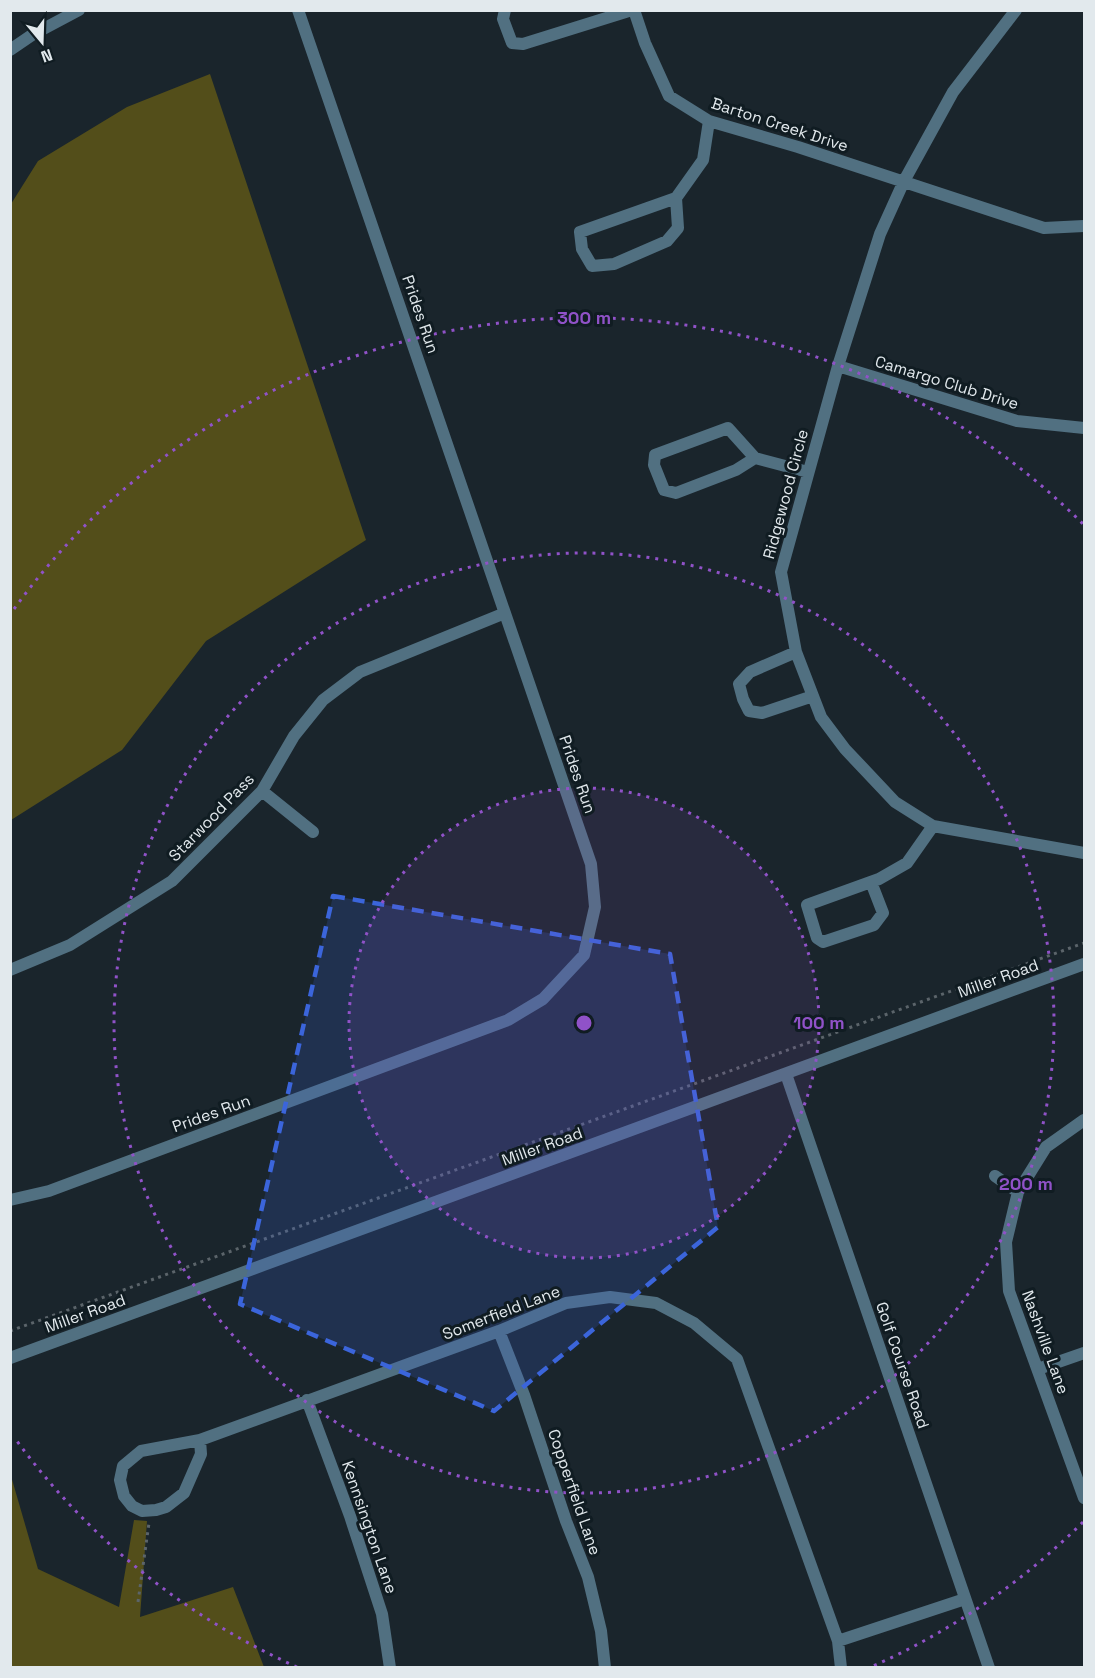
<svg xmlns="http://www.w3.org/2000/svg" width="1095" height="1678" viewBox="0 0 1095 1678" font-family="'Space Grotesk',sans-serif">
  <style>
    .green { fill: #534e1a }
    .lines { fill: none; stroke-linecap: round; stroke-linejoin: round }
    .path { stroke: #5b646a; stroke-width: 3; stroke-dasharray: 3 4.5; stroke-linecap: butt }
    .minor { stroke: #517081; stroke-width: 12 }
    .tertiary { stroke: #517081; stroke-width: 12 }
    .marked { fill: #3b65db; fill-opacity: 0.2; stroke: #3b65db; stroke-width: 4.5; stroke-dasharray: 12 8; stroke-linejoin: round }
    .ring { fill: none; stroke: #9052c8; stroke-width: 3; stroke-dasharray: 3 6 }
    .labels { text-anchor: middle; stroke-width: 6; stroke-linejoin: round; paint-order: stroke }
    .street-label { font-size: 16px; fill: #e2e9ed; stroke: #101c22 }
    .centre { fill: #9052c8; stroke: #101c22; stroke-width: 3 }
    .ring-label { font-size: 18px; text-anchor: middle; font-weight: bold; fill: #9052c8; stroke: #101c22; stroke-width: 6; stroke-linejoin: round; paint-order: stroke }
  </style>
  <rect width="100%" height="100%" fill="#1a252c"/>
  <path class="green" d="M210,74l156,466 -160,101 -84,109 -111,70v-616l27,-43 89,-54z
    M11,1476l27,93 81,38 15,-87 13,1 -7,96 93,-30 31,80h-253z"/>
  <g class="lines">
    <path class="path" d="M10,1331l1074,-388
      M138,1602l11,-79"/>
    <path class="minor" d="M505,10l-2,9 9,24 11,1 109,-34
      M634,10l11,33 24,53 40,25 89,26 246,81 40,-2
      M1016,10l-63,82 -49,89 -24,53 -42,132 -57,206 15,80 25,65 24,32 50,53 38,24 151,27
      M10,50l22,-15 47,-25
      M676,198l2,30 -11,13 -53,23 -22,2 -10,-17 -2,-17 96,-34 27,-38 6,-39
      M838,366l179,55 67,7
      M755,458l-19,12 -60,23 -12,-3 -10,-25 1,-10 73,-27 27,30 53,14
      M796,652l-46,20 -11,12 4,15 6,12 13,2 51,-17
      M262,791l51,41
      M871,882l12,31 -9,12 -51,17 -6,-4 -10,-33 72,-26 28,-16 26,-37
      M10,970l60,-25 102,-64 90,-90 32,-55 29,-36 37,-28 145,-59
      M1084,1120l-38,27 -28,45 -12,50 3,49 75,207
      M995,1176l23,16
      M10,1200l39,-9 459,-171 35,-21 41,-44 11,-48 -4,-43 -293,-854
      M499,1331l25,64 42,126 22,56 13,54 4,37
      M1038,1369l46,-16
      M307,1400l43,116 32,98 8,54
      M200,1440l1,14 -17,39 -18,14 -10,3 -14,1 -10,-5 -8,-10 -4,-16 3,-14 18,-15 59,-11 299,-109 67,-28 44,-6 46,6 38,20 43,36 101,282 3,27
      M838,1641l127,-42"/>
    <path class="tertiary" d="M786,1074l203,594
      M10,1358l1074,-394"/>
  </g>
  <path class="marked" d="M333,896l337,58 48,273 -224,184 -254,-107z"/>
  <circle cx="584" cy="1023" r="235" fill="#9052c8" fill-opacity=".12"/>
  <g class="ring">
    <circle cx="584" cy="1023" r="235"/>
    <circle cx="584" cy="1023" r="470"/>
    <path d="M1083 1522A705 705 0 0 1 871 1667M297 1667A705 705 0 0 1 14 1437M14 609A705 705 0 0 1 1083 524"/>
  </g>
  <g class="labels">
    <g class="street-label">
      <text transform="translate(780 124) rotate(18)" y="6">Barton Creek Drive</text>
      <text transform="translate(421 314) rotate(71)" y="6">Prides Run</text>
      <text transform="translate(947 382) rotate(17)" y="6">Camargo Club Drive</text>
      <text transform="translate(785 494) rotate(-75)" y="6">Ridgewood Circle</text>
      <text transform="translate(578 774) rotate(71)" y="6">Prides Run</text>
      <text transform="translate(211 817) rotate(-46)" y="6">Starwood Pass</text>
      <text transform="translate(998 978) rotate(-20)" y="6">Miller Road</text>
      <text transform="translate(211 1113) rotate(-20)" y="6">Prides Run</text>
      <text transform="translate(542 1146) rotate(-20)" y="6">Miller Road</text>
      <text transform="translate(501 1312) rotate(-21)" y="6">Somerfield Lane</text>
      <text transform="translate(85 1313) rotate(-20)" y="6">Miller Road</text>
      <text transform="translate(1046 1342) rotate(70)" y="6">Nashville Lane</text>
      <text transform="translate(903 1365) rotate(71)" y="6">Golf Course Road</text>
      <text transform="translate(575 1492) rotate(71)" y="6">Copperfield Lane</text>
      <text transform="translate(370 1527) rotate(71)" y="6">Kennsington Lane</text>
    </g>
  </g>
  <circle cx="584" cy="1023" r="9" class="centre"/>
  <g class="ring-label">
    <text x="584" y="324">300 m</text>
    <text x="819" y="1029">100 m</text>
    <text x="1026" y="1190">200 m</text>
  </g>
  <rect width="1095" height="1678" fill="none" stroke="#e2e9ed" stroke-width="24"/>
  <g transform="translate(42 42) rotate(161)" stroke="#101c22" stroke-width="4.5" paint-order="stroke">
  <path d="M0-4.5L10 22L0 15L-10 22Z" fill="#e2e9ed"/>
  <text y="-9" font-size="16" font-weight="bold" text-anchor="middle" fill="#e2e9ed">N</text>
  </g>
</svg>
